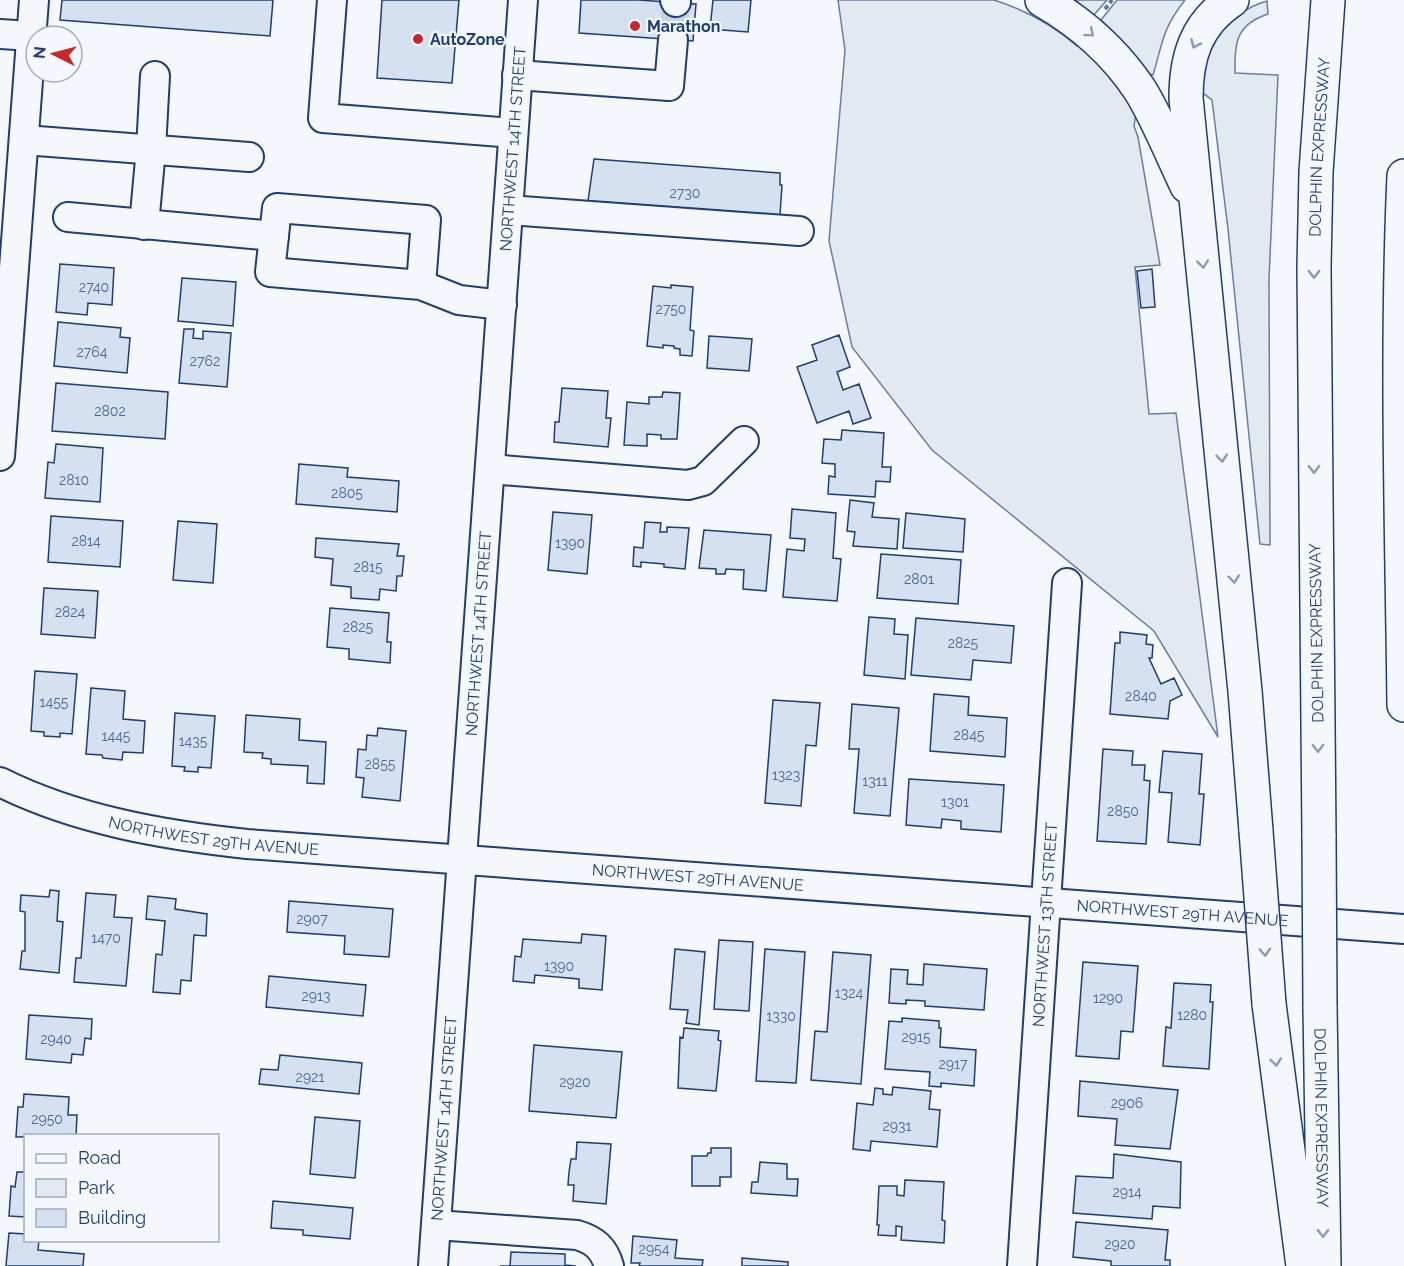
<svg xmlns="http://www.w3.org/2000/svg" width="1404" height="1266" viewBox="0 0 1404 1266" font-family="Raleway,sans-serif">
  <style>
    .green { fill: #e3e9f0; stroke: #687fa3; stroke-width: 1.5 }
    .building { fill: #d5e0f0; stroke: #1d3f73; stroke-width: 1.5 }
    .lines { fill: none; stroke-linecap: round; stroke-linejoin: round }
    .minor-tunnel { stroke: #c9d2e0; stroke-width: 28; stroke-dasharray: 28 14; stroke-linecap: butt }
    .minor-casing { stroke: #1d3f73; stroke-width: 32 }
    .highway-casing { stroke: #1d3f73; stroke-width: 36 }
    .path { stroke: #5e769c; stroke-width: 4; stroke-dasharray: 4.5 3; stroke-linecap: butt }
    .minor { stroke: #f4f7fb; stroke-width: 28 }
    .highway { stroke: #f4f7fb; stroke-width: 33 }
    .highway-bridge-casing { stroke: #1d3f73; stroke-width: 36; stroke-linecap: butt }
    .highway-bridge { stroke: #f4f7fb; stroke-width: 33 }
    .oneway { stroke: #889bb7 }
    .poi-dot { fill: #c62828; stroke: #f4f7fb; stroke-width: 2 }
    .labels { text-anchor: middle; stroke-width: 4.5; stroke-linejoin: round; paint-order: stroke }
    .number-label { font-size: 14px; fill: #4b6792 }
    .poi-label { font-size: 16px; font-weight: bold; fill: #1d3f73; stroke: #f4f7fb; text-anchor: start }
    .street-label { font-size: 16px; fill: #1d3f73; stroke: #f4f7fb }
  </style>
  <rect width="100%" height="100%" fill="#f4f7fb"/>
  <path class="green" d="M838,0h156c31,10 59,25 83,46l6,-5 54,66 -3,19 4,11 22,128 -25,2 14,147 27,-1 42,324 -64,-106 -222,-181 -80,-103 -23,-106 16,-191z
    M1075,0h32l-13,15z
    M1117,0h68c-23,29 -22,42 -32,75l-4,-1 -20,-25 -28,-29z
    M1267,1l1,13c-33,11 -33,29 -33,59l43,2 -9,204 1,266 -10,-1 -32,-315 -16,-129 -9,-7c-4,-42 23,-80 64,-92z"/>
  <path class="building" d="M62,0h211l-3,36 -210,-16z
    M382,0h77l-7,83 -75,-5z
    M581,0h58l57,4 -3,37 -114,-8z
    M713,0h38l-3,32 -38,-3z
    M594,159l186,14v12h2l-2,30 -192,-14z
    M60,264l54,4 -2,37 -24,-2 -1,12 -31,-3z
    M1152,269l3,38 -14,1 -4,-37z
    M182,278l54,4 -3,44 -55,-5z
    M671,285l22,2 -3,43 4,1 -2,25 -12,-1v-6l-6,-1v-2l-11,-1v3l-16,-2 6,-60 18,2z
    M58,322l63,6 -1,9 10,1 -3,35 -73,-7z
    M184,329h10l-1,9 10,1v-8l28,2 -4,54 -48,-4z
    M839,335l11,32 -13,5 6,18 16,-6 12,34 -18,6 -4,-13 -32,12 -20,-56 20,-7 -5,-15z
    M709,336l43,3 -3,32 -42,-3z
    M56,383l112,9 -3,47 -113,-8z
    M562,388l46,3 -2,27h5l-3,29 -54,-5 1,-20h4z
    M663,392l17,1 -3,46h-16v-4l-14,-1v12l-23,-1 3,-43 22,2v-7h13z
    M842,430l42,3 -2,34h9l-1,15 -14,-1 -1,16 -47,-3 1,-18 6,1v-13l-13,-1 2,-24 17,1z
    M56,444l47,4 -3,54 -55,-4 3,-36 6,1z
    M299,464l49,4 -1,9 52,4 -2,31 -101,-8z
    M850,500l24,3 -2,14 27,2 -2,30 -44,-3 2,-14 -8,-1z
    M792,509l44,4 -3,45 8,1 -4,42 -54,-4 4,-48 17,2 1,-12 -15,-1z
    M553,512l39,3 -5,59 -39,-4z
    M906,513l59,6 -2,33 -60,-4z
    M51,516l72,5 -3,46 -72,-5z
    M178,521l39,3 -4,59 -40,-3z
    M645,522l16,1 -1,9h7v-5l22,1 -4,41 -21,-2v-3l-23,-2v5l-8,-1 1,-19 9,1z
    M704,530l67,5 -5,56 -23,-2 1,-19 -18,-1 -1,5h-9v-5l-17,-1z
    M316,538l83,6 -2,12h7l-2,20h-5l-1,15 -16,-2 -1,11 -28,-2v-11l-20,-2 2,-26 -18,-2z
    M881,554l80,6 -3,44 -81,-6z
    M44,588l54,3 -3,47 -54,-4z
    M330,608l59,5 -2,29h4l-1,21 -41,-4v-10l-22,-2z
    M869,617l26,2 -1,15 14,1 -3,44 -41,-4z
    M916,618l98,8 -3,37 -38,-3 -2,20 -60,-5z
    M1120,632l27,3 -1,9 7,1 -1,13h-3l12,26 13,-6 8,17 -12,6 -2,18 -58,-5 5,-71h5z
    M35,671l42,3 -5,60 -12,-1v4l-16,-1v-4l-13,-1z
    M91,688l34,3 -2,28 22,2 -2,32 -20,-1 -1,8 -19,-2 -1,-3 -16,-1z
    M934,694l35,3 -1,18 39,3 -2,39 -75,-6z
    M773,700l47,3 -4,43 -10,-1 -5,61 -36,-3z
    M852,704l47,4 -9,108 -36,-3 5,-64h-10z
    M175,713l40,3 -4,52 -13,-1v5l-14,-1 1,-4 -13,-1z
    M246,715l54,4 -1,21 27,2 -2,42 -17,-1 1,-17 -37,-2v-5l-9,-1 1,-5 -19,-1z
    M378,728l28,3 -6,70 -38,-4 2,-19 -8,-1 2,-28 8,1 1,-15 10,1z
    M1103,749l30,2 -1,14h13l-1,15 6,1 -4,63 -49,-3z
    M1163,751l39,3 -3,40h5l-4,51 -32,-3 4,-49 -13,-1z
    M909,779l95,6 -3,47 -40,-3v-8l-19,-2 -1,9 -35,-3z
    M50,890l9,1 -2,30 6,1 -4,51 -39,-4 2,-18h3v-39l-5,-1 1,-16 28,2z
    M86,893l30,2 -2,22 18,1 -6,68 -52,-4 2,-24h5z
    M148,896l28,3 -1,10 32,5 -1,22 -12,-1 -3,46 -10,-1 -1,14 -27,-2 3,-38 6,1 3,-34 -19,-2z
    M289,901l104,8 -4,48 -45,-3 1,-18 -58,-4z
    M582,934l24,2 -4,54 -23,-2v-9l-44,-4 -1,8 -21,-2 2,-25 6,1 2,-18 58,4z
    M719,940l34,2 -4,69 -35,-2z
    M675,949l30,3 -6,73 -13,-2 2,-13 -18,-1z
    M765,949l40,3 -9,131 -40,-2z
    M833,952l38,3 -10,129 -50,-4 4,-49 12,1z
    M1083,962l55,4 -5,66 -12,-1 -2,28 -43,-3z
    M924,964l63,5 -3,41 -59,-4v-5l-19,-1v4l-17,-1 2,-34 17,1 -1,14 16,1z
    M269,976l97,9 -3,31 -97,-9z
    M1174,983l37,2 -1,17h3l-4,67 -46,-3 3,-39 5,1z
    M29,1015l63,4 -1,20 -6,-1 -2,17 -11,-1 -1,9 -45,-4z
    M902,1018l37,3v7h2l-1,19 36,3 -2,36 -33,-3v4l-12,-1 1,-14 -45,-3 4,-48 13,1z
    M684,1028l35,3 -1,9 3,1 -5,50 -38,-3 2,-51 3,1z
    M534,1045l88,7 -6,66 -87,-7z
    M280,1055l82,8 -3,31 -100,-10 2,-15 17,1z
    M1080,1081l98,9 -8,59 -55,-4 2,-26 -39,-3z
    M893,1087l38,4 -2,18 11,1 -3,37 -66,-6 -1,10 -17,-2 4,-46 16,2 2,-17 8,1v5l9,1z
    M24,1094l45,3 -1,18h9l-1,21 -60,1 2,-30h5z
    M315,1117l45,4 -5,57 -45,-4z
    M577,1142l34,2 -5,60 -33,-3 1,-16h-6l1,-13 2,-13h5z
    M711,1148h20v29h-11v9h-28v-30h15l1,-3h3z
    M1114,1154l67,8 -1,46 -27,-2 -1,13 -79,-6 3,-37 37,2z
    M760,1162l27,2v15h11l-1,17 -46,-3 1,-11h6z
    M17,1172h9v45l-17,-1 2,-30 4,1z
    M905,1180l39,2 -2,38 3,1 -1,22 -43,-3 1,-13 -6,-1v10l-18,-1 1,-10h-2l2,-39h18v9l7,1z
    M273,1201l80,7 -3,31 -47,-4v-5l-32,-2z
    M1076,1222l92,8 -3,30h5v6h-59v-5l-38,-4z
    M9,1233l17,1v6h13l-1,10 46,4 -1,12h-77z
    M633,1236l44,4 -2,18 28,2 -1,6h-63l1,-3h-9z
    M511,1252l54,2v11l11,1h-76h10z
    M742,1258l46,4v4h-46z"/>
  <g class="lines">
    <path class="minor-tunnel" d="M673,40l3,-38"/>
    <g class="minor-casing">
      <g id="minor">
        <path d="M332,0l-9,118 190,15"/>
        <path d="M675,0l1,2"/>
        <path d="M0,34l31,2"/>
        <path d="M517,75l152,11 4,-46"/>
        <path d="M24,140l225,17"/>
        <path d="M508,210l291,21"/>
        <path d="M68,217l206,19"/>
        <path d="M144,225l7,-76 4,-73"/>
        <path d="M421,285l5,-65 -149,-12 -7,64 151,13 38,15 43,5"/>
        <path d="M0,456l34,-456"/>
        <path d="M490,469l198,16 15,-4 41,-40"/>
        <path id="s1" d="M0,782c76,38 163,53 247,62l1157,85"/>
        <path d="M436,1225l141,10c17,5 27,13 32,31"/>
        <path id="s2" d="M433,1266l90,-1266"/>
        <path id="s3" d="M1022,1266l45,-683"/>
      </g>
    </g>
    <g class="highway-casing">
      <g id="highway">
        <path d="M1042,0c40,23 72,51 98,90 18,29 32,65 47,96"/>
        <path d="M1232,0c-36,24 -46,57 -46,98l59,593 11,140"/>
        <path d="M1404,176c-8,176 -2,353 0,529"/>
        <path id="s4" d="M1319,837l-5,-570 2,-95 12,-172"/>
        <path d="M1269,1004l34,262"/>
        <path id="s5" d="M1320,1006l4,260"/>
      </g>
    </g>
    <path class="path" d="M1105,9l7,-9"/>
    <use href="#minor" class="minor"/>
    <use href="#highway" class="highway"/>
    <g class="highway-bridge-casing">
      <path id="highway-bridge" d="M1256,831l13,173
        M1319,837l1,169"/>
    </g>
    <use href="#highway-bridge" class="highway-bridge"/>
  </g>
  <defs><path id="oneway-chevron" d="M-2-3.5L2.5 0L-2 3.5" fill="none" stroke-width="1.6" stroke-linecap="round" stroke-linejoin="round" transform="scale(1.5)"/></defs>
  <g class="oneway">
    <use href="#oneway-chevron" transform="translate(1090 33) rotate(40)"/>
    <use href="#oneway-chevron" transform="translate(1195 44) rotate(114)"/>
    <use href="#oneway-chevron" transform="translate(1203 264) rotate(84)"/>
    <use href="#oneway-chevron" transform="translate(1314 274) rotate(90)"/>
    <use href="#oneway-chevron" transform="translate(1222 458) rotate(84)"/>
    <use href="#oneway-chevron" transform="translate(1314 469) rotate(90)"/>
    <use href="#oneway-chevron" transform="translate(1234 579) rotate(84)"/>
    <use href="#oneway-chevron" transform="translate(1318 748) rotate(89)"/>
    <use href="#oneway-chevron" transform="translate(1265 952) rotate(86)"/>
    <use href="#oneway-chevron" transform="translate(1276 1062) rotate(82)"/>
    <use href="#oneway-chevron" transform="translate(1323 1233) rotate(89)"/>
  </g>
  <g class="poi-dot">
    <circle cx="635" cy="26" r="6"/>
    <circle cx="418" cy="39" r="6"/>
  </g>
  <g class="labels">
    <g class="number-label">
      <text x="685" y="198">2730</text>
      <text x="94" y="292">2740</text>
      <text x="671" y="314">2750</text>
      <text x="92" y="357">2764</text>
      <text x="205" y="366">2762</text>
      <text x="110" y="416">2802</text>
      <text x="74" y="485">2810</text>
      <text x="347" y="498">2805</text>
      <text x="86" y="546">2814</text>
      <text x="570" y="548">1390</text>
      <text x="368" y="572">2815</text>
      <text x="919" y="584">2801</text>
      <text x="70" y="617">2824</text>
      <text x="358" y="632">2825</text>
      <text x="963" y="648">2825</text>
      <text x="1141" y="701">2840</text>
      <text x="54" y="707">1455</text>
      <text x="969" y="740">2845</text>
      <text x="116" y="741">1445</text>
      <text x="193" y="746">1435</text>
      <text x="380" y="769">2855</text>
      <text x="786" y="780">1323</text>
      <text x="875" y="786">1311</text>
      <text x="955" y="807">1301</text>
      <text x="1123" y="816">2850</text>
      <text x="312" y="924">2907</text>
      <text x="106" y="943">1470</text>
      <text x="559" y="971">1390</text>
      <text x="849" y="998">1324</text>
      <text x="316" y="1001">2913</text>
      <text x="1108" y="1003">1290</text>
      <text x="1192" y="1020">1280</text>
      <text x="781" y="1021">1330</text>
      <text x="916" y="1042">2915</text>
      <text x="56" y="1044">2940</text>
      <text x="953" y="1069">2917</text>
      <text x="310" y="1082">2921</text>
      <text x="575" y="1087">2920</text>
      <text x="1127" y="1108">2906</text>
      <text x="47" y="1124">2950</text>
      <text x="897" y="1131">2931</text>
      <text x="1127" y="1197">2914</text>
      <text x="1120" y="1249">2920</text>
      <text x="654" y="1254">2954</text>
    </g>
    <g class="poi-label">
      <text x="647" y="32">Marathon</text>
      <text x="430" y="45">AutoZone</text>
    </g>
    <g class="street-label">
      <text dy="6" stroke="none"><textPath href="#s4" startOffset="690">DOLPHIN EXPRESSWAY</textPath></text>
      <text dy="6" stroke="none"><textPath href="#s2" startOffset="1120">NORTHWEST 14TH STREET</textPath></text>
      <text dy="6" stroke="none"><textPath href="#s2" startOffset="634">NORTHWEST 14TH STREET</textPath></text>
      <text transform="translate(1316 633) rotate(-91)" y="6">DOLPHIN EXPRESSWAY</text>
      <text dy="6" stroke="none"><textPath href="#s1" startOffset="222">NORTHWEST 29TH AVENUE</textPath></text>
      <text dy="6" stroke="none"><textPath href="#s1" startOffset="708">NORTHWEST 29TH AVENUE</textPath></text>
      <text dy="6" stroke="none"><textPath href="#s1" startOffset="1194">NORTHWEST 29TH AVENUE</textPath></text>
      <text dy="6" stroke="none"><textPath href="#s3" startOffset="342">NORTHWEST 13TH STREET</textPath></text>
      <text dy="6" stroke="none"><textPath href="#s2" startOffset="148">NORTHWEST 14TH STREET</textPath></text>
      <text dy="6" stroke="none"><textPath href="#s5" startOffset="112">DOLPHIN EXPRESSWAY</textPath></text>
    </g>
  </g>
  <rect x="24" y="1134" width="195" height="108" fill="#f4f7fb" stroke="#9eadc5" stroke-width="1.5"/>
  <rect x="36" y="1154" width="30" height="9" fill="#f4f7fb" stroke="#9eadc5" stroke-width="1.5"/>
  <text x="78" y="1164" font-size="18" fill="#1d3f73">Road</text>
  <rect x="36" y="1179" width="30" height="18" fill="#e3e9f0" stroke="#9eadc5" stroke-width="1.5"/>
  <text x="78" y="1194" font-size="18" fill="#1d3f73">Park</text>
  <rect x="36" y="1209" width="30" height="18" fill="#d5e0f0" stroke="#9eadc5" stroke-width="1.5"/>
  <text x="78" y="1224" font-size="18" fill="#1d3f73">Building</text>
  <g transform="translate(54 54) rotate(276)"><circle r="28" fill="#f4f7fb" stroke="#9eadc5" stroke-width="1.5"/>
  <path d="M0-4.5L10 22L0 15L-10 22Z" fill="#c62828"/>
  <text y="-9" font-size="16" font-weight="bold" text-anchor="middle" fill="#1d3f73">N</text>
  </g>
</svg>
